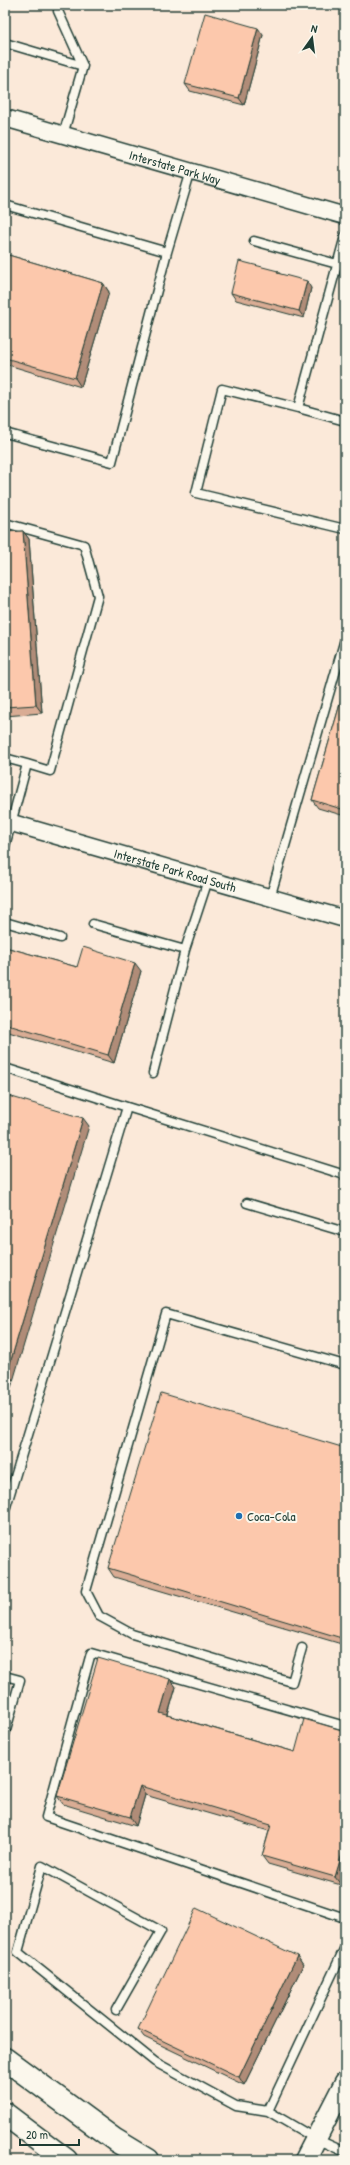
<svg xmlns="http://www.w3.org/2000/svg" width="350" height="2165" viewBox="0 0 350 2165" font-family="'Patrick Hand',sans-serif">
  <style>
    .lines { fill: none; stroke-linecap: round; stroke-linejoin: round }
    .service-casing { stroke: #1f3d34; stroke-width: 11 }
    .minor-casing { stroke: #1f3d34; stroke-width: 19 }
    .tertiary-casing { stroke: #1f3d34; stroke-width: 23 }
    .secondary-casing { stroke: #1f3d34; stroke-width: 25 }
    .service { stroke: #fbf7ec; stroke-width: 8 }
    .minor { stroke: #fbf7ec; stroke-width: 16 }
    .tertiary { stroke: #fbf7ec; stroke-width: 20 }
    .secondary { stroke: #fbf7ec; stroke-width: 22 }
    .wall { fill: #d9ac94; stroke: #1f3d34 }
    .shaded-wall { fill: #b08c78; stroke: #1f3d34 }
    .building { fill: #fcc8ac; stroke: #1f3d34 }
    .poi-dot { fill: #1f6fb2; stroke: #fbf7ec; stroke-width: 1.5 }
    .labels { text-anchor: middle; stroke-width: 4; stroke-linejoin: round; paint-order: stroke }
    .street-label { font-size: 13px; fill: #1f3d34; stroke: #fbf7ec }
    .poi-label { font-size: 13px; fill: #1f3d34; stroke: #fbf7ec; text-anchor: start }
  </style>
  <rect width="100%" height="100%" fill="#fbe9d9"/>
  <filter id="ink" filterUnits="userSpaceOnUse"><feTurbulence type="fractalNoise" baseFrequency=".025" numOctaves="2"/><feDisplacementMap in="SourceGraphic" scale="8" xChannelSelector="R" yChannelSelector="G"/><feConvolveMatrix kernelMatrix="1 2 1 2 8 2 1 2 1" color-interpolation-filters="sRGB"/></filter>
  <g filter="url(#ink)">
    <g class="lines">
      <g class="service-casing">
        <path id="service" d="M5,43l78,23 -25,-55 1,-6
          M63,135l20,-69
          M5,205l162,47
          M345,236l-47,172 -76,-19 -26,104 149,36
          M254,241l83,23
          M298,408l47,13
          M5,433l107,29 55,-210 24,-81
          M5,523l79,22 14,51 -48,175 -23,-7 -22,82
          M5,758l22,6
          M270,898l75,-259
          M5,922l55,16
          M93,924l92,26 23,-70
          M5,1068l122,39 -122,403
          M153,1073l32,-123
          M127,1107l218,68
          M247,1203l98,29
          M302,1648l-10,34 -160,-48 -33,-18 -13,-25 80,-277 179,51
          M5,1676l15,4 -15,54
          M345,1726l-254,-73 -45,164 299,101
          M345,1947l-77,164 48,28 29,13
          M116,2010l45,-79 -119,-65 -24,86 137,110 81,44 32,5"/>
      </g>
      <g class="minor-casing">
        <g id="minor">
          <path id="s1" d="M5,118l340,98"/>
          <path id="s2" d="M5,821l340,98"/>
        </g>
      </g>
      <g class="tertiary-casing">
        <path id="tertiary" d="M305,2160l40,-78"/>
      </g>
      <g class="secondary-casing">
        <path id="secondary" d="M5,2059l110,81 33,20
          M5,2114l61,46"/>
      </g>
      <use href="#service" class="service"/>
      <use href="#minor" class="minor"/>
      <use href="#tertiary" class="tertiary"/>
      <use href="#secondary" class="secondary"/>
    </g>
    <path class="wall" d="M263,35l-19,70 -54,-14 -5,-7z
      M5,254l98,29 6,9 -28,95 -76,-23z
      M278,271l2,3 31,14 -7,30 -68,-18 -5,-7z
      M23,531l6,8 13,174 -37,3v-184z
      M345,687v129l-27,-8 -6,-8z
      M5,947l72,20 64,4 -27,92 -109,-32z
      M345,1448v197l-231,-68 -6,-9z
      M170,1679l6,8 -8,28 127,37 46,133 -73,-21 -6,-8 7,-25 -124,-36 -9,31 -73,-22 -6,-8z
      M297,1956l6,9 -59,120 -100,-48 -6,-8z"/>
    <path class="shaded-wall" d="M258,28l5,7 -19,70 -5,-7z
      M307,281l4,7 -7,30 -5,-7z
      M103,283l6,9 -28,95 -6,-9z
      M23,531l6,8 13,174 -6,-8z
      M135,963l6,8 -27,92 -6,-8z
      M83,1118l6,8 -84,282v-28z
      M170,1679l6,8 -10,34 -6,-8z
      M140,1786l5,9 -9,31 -6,-9z
      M345,1844v28l-4,13 -6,-8z
      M297,1956l6,9 -59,120 -5,-8z"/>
    <path class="building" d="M205,13l53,15 -19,70 -54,-14z
      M5,254l98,29 -28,95 -70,-20z
      M239,261l39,10 -1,2 30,8 -8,30 -68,-18z
      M23,531l13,174 -31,2v-175z
      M345,687v123l-33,-10z
      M5,947l72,20 6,-20 52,16 -27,92 -103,-31z
      M5,1095l78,23 -78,262z
      M161,1393l184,55v191l-237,-71z
      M98,1658l72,21 -10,34 135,39 9,-33 41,12v113l-10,33 -73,-21 9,-31 -131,-39 -10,31 -73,-21z
      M196,1908l101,48 -58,121 -101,-48z"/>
  </g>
  <circle class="poi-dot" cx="239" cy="1516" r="4"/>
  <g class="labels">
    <g class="street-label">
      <text dy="5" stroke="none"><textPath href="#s1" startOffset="177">Interstate Park Way</textPath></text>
      <text dy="5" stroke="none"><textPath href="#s2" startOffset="177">Interstate Park Road South</textPath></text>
    </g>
    <g class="poi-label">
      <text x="247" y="1521">Coca-Cola</text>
    </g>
  </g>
  <rect width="350" height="2165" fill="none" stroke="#fbf7ec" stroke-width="20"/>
  <rect x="10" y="10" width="330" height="2145" fill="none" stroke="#1f3d34" stroke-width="1.5" filter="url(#ink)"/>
  <g transform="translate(312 38) rotate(14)" stroke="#fbf7ec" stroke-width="3" paint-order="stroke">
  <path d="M0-3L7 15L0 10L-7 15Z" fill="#1f3d34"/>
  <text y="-6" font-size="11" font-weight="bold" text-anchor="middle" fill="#1f3d34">N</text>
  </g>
  <path d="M20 2139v6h59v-6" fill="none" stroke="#1f3d34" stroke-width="2"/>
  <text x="26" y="2139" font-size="12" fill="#1f3d34" stroke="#fbf7ec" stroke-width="3" paint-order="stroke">20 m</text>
</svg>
